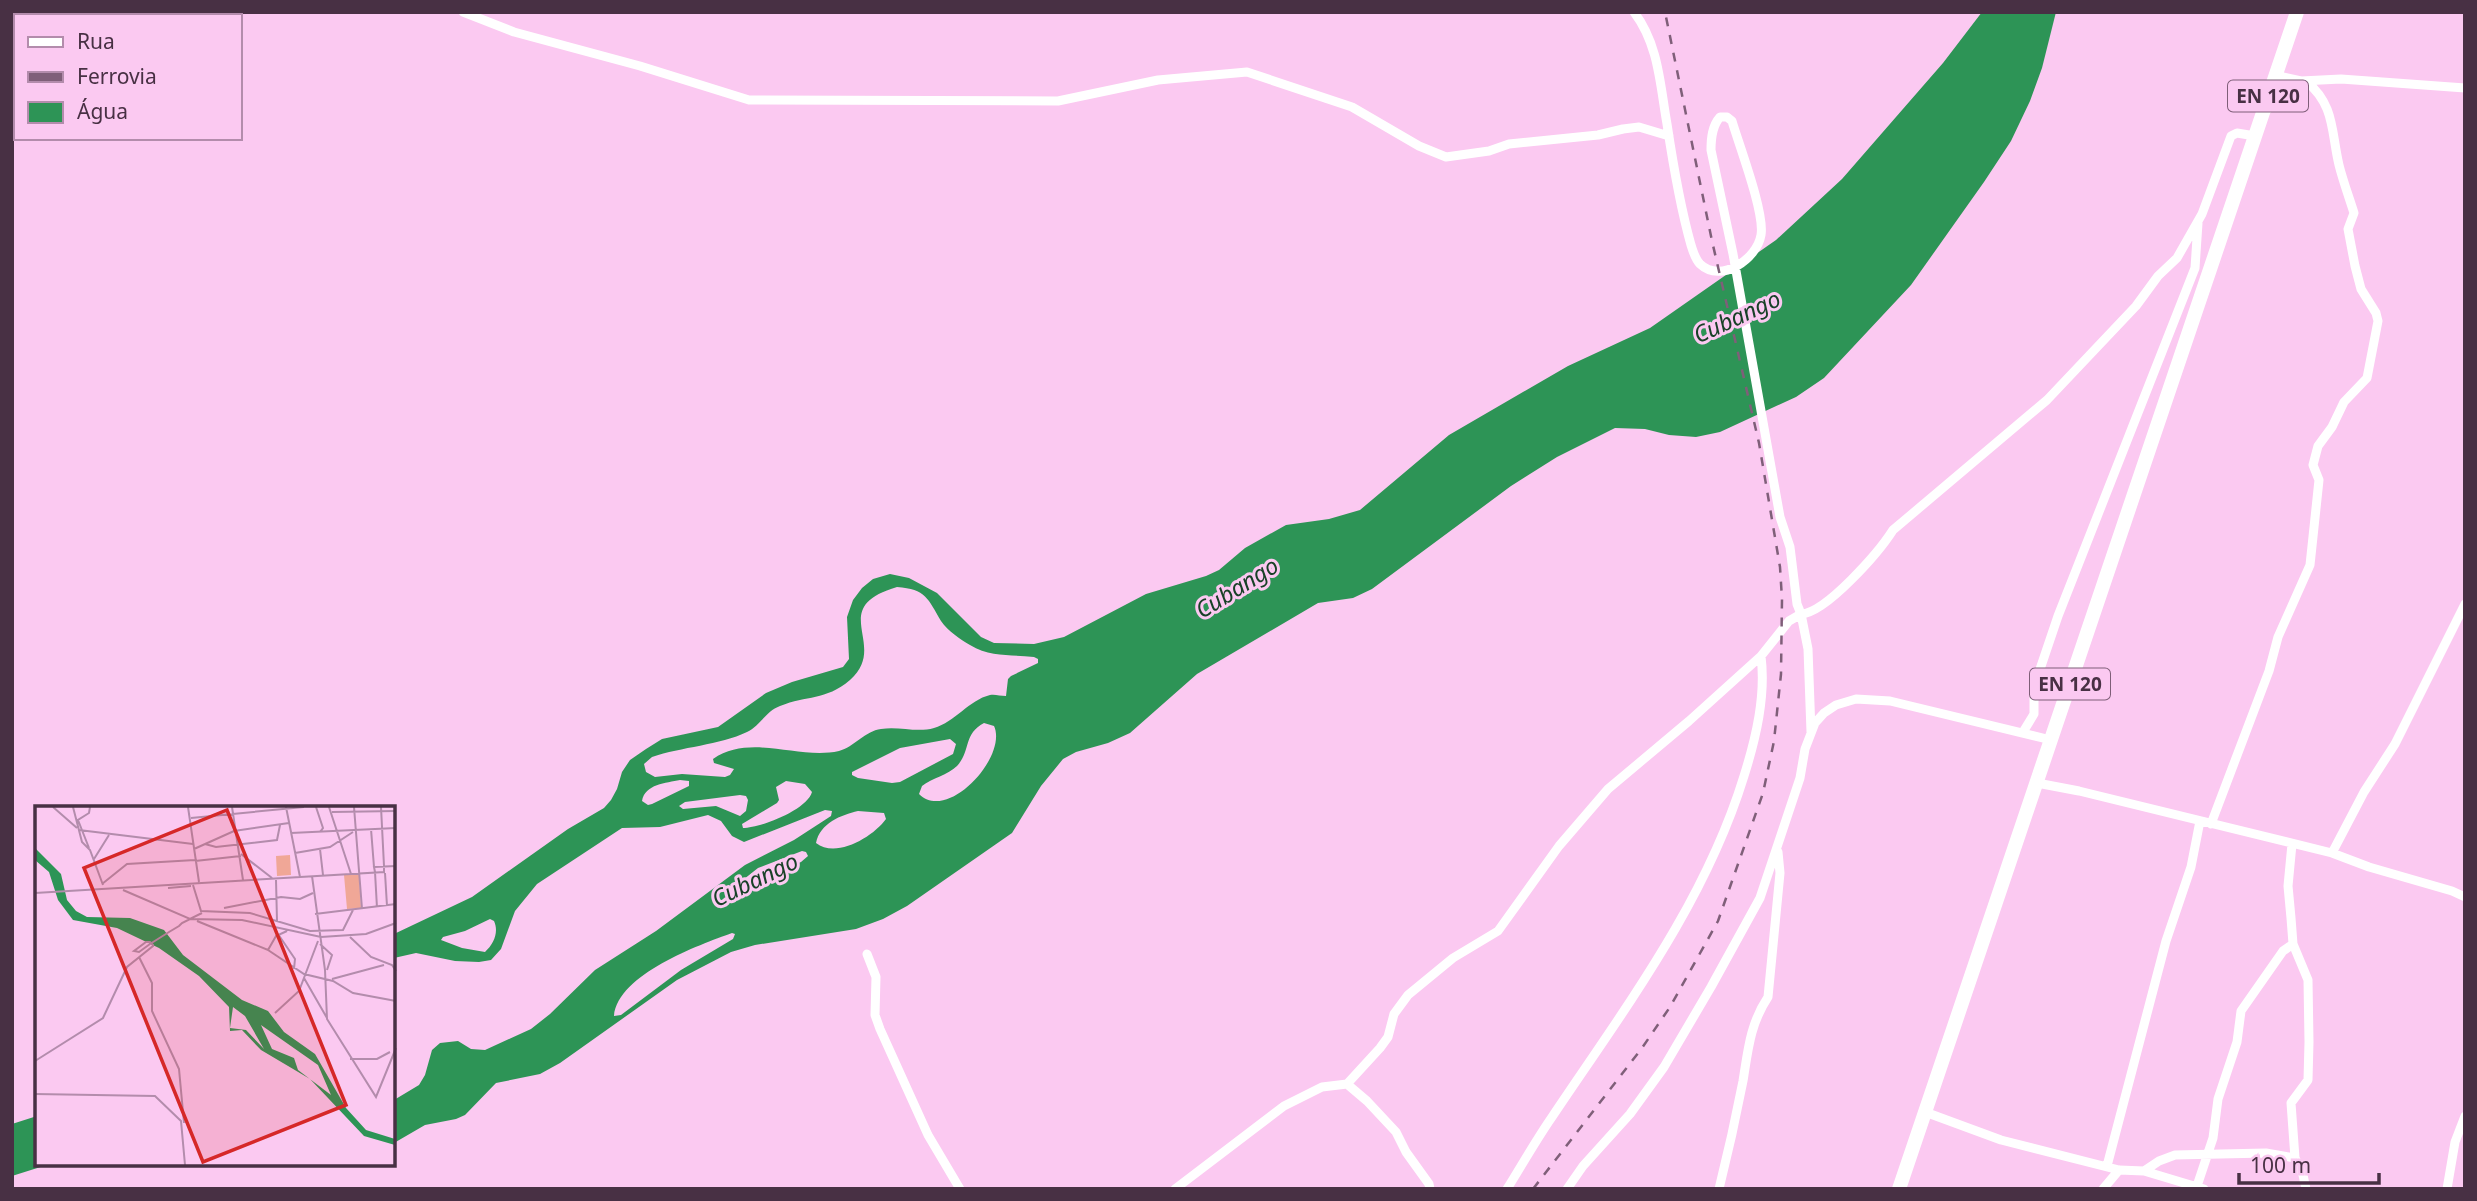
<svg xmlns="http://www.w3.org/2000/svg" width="2477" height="1201" viewBox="0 0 2477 1201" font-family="'Noto Sans',sans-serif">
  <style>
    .water { fill: #2d9456; fill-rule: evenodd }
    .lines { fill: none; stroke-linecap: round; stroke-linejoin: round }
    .minor { stroke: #fff; stroke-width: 9 }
    .primary { stroke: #fff; stroke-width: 14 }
    .rail { stroke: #7f5f79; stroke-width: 2.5; stroke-dasharray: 9 9; stroke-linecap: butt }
    .labels { text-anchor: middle; stroke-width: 6; stroke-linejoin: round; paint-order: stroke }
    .shield { fill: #fbc9f1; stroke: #7e5e78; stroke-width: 2 }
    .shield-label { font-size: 19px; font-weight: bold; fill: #483044 }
    .water-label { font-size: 23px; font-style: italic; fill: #184127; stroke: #fbc9f1 }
    .inset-road { fill: none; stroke: #b38cac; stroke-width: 2 }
    .view { fill: #d62828; fill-opacity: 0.15; stroke: #d62828; stroke-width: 3.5 }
    .inset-edge { fill: none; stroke: #483044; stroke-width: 3.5 }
  </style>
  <rect width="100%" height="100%" fill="#fbc9f1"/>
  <path class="water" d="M1982,12h74l-14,56 -12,33 -19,40 -27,41 -73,103 -87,93 -28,19 -76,35 -24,5 -27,-2 -24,-6 -30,-1 -58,29 -46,29 -139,103 -19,9 -35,5 -121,71 -67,59 -22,10 -32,9 -13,7 -22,27 -29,47 -105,73 -24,13 -27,10 -101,16 -24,7 -54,28 -117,83 -20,11 -44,9 -31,32 -9,4 -31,6 -31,18v-43l25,-15 6,-10 7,-25 8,-7 18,-2 13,8 14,1 46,-21 19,-15 45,-44 61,-39 89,-66 49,-25 37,-24 1,-5 -7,-1 -81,32 -12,-6 -11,-15 -13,-6 -48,12 -38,1 -85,56 -22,27 -14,38 -10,11 -12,2 -24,-1 -39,-8 -22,5v-24l78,-37 96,-68 36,-21 7,-8 6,-11 5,-17 8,-12 16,-11 16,-10 56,-12 48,-34 26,-11 51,-15 6,-8 -2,-42 6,-17 9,-12 11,-9 17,-5 19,4 28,15 44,44 13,6 40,1 30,-7 82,-43 60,-18 13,-6 26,-22 41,-23 43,-6 31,-9 89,-75 119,-69 82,-38 126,-88 66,-61 101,-116zM897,587c29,2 31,12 44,34 7,10 19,18 29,24 21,13 41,9 64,12l4,2v4l-27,13 -3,3 -2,17c-6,0 -11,-2 -16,-1 -21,5 -35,27 -56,33 -17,5 -35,-2 -53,1 -16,2 -27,18 -42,22 -41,9 -88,-18 -126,8l1,4 20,6 -4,6 -5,2 -43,-3 -27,3 -9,-5 -2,-8 8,-7c29,-10 68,-12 95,-25 13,-6 19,-21 33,-26 27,-11 45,-5 70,-26 40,-35 -25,-72 47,-93zM984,723l10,3c14,30 -46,97 -75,68l3,-8c10,-8 26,-11 35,-20 14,-15 6,-32 27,-43zM950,739l6,5 -3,10 -53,28 -8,1 -34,-5 -6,-3v-3l48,-24zM680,780l9,1v5l-37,18 -4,1 -6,-4c3,-17 24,-18 38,-21zM786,781l19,3 7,8c-5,18 -52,36 -69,36l-1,-4 35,-21 2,-3 -3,-13zM740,795l6,1 2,4 -2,11 -6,5 -24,-10 -33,3 -4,-3 6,-4zM858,811l26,2 2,6c-13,18 -50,40 -70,24 4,-20 25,-28 42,-32zM802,851l4,1 2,4 -7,6 -57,24 -10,1 24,-19zM490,919l4,2c5,11 0,23 -9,31l-23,-4 -21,-8 2,-3 22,-6zM732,933l3,1 -2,5 -52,31 -60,45 -7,1c4,-42 85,-71 118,-83z
    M37,1116v48h13l-38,12v-52z"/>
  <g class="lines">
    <path class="minor" d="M463,12l51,20 126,34 109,34 309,1 100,-21 89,-8 105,35 67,39 27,11 43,-6 20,-7 89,-9 25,-6 16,-2 30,9
      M2275,75l26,6 40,-2 124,9
      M2268,109l21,-20 12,-8
      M1811,732l-3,-83 -7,-35c25,-1 78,-62 92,-84l154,-130 89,-94 22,-30 19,-18 25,-44 29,-78 6,-3 18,3
      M2023,732l11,-18v-27l24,-71 137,-348 3,-45
      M2037,783l42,8 253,62 37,14 83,24 13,6
      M2211,824l58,-153 9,-34 32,-72 9,-85 -6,-15 5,-19 14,-19 12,-25 23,-24 11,-57 -2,-8 -15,-24 -6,-23 -7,-37 6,-16c-5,-16 -11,-32 -15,-48 -8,-34 -4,-60 -33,-84
      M2292,844l-4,42 3,32 2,26 15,36 1,62 -1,38 -17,23 4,55 8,17 3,14
      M2332,853l32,-61 31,-48 70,-140
      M867,954l9,23 -1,38 5,14 48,106 32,54
      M1925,1112l76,28 118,30 25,1 60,18
      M2107,1166l59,-225 25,-74 9,-46
      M2144,1171l15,-10 16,-6 91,-2 29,5
      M1175,1189l109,-83 38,-19 25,-3
      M1430,1189l-1,-5 -23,-32 -10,-20 -29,-31 -20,-17 33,-36 8,-11 6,-23 14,-19 45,-37 45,-27 61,-85 49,-57 81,-68 72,-65
      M1507,1189c15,-24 29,-49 45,-72 73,-109 153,-214 192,-341 12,-38 22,-80 17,-120l28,-35 12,-7 -4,-10 -7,-57 -10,-30 -47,-263 -22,-104c0,-12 1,-24 9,-33h7l5,4c7,24 33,92 29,114 -4,24 -40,49 -61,29 -5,-5 -7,-13 -9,-19 -11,-39 -18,-81 -24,-121 -7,-39 -8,-79 -33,-112
      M1567,1189l16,-23 47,-52 34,-47 47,-80 49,-89 40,-120 5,-29 10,-26 9,-10 12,-8 20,-6 34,2 161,39
      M1719,1189c9,-36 17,-72 24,-108 5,-31 7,-57 25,-84l12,-124 -2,-21
      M2103,1189l16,-19
      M2196,1189l17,-51 5,-39 19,-57 4,-31 42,-60 10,-7
      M2447,1189l8,-47 10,-26"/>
    <path class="primary" d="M1899,1189l398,-1177"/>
    <path class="rail" d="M1533,1189l109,-141 28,-41 48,-86 45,-128 11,-52 7,-67 1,-75 -2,-32 -21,-124 -47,-202 -47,-229"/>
  </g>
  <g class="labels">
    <g class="shield">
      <rect x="2228" y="80.5" width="80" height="31" rx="5"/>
      <rect x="2030" y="668.5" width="80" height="31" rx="5"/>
    </g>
    <g class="shield-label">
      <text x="2268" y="103">EN 120</text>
      <text x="2070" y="691">EN 120</text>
    </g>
    <g class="water-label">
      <text transform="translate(1737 317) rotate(-25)" y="8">Cubango</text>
      <text transform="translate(1237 588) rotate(-32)" y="8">Cubango</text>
      <text transform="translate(755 880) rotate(-26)" y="8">Cubango</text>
    </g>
  </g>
  <g transform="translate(35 806)">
    <rect width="360" height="360" fill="#fbc9f1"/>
    <path d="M255,49l1,20 -14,1 -1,-20zM309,69h15l2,33 -14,1z" fill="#f0a797"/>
    <path d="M0,42l26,26 6,26 9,11 11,6 43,1 34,12 19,25 59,45 26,11 16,21 31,22 31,54 20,22 29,9v6l-31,-9 -54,-57 -49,-29 -19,-20 -12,1 -1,-24 -30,-31 -40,-28 -42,-20 -44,-8 -15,-20 -9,-28 -14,-12zM198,201l12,9 19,33 -18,-19 -16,-2zM226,219l57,40 13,30 -33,-25 -4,-12 -22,-9z" fill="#2d9456" fill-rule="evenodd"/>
    <path class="inset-road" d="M18,1l24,21M38,1l9,35 8,8 13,35M153,1l11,75M197,1l11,73M251,1l14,70M281,1l7,21 -3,4M294,1l22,67M319,1l8,102M346,1l3,59M297,6l64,-1M156,12l113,-11M336,23l3,38M44,24l114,14M256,27l105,-5M170,38l11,3 61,-7 3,-15M54,42l-11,-28 11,-7 1,-6M159,43l40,-18 55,-8M285,43l3,26M260,47l35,-6 23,-15M206,48l31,24M59,53l15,-24M160,55l46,-5M340,66l2,36M340,66l-1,-5 22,-1M350,67l2,33M277,70l13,94 2,49 49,78 20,-49M241,74l1,41M67,78l25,-20 68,-4M158,79l8,26 49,2 60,18 33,-1 10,-20M133,82l23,-2M88,84l67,29 12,-6M0,87l349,-21v-6M189,102l57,-11 19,2 13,-6M280,108l81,-10M162,115l71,29 8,-14 11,-5M243,128l17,25 -1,10M315,131l21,20 21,8 4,6M285,138l12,11 -5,15M233,144l36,24 29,7 20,12 43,8M104,151l13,26v28l27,58 5,54M269,172l23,40M297,173l52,-14M240,207l24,-22 19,-50M315,253h27l13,-7M0,255l68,-43 24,-51 26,-21v-1l-3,-3h-4l-12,9 5,1 11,-8 19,-12 10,-6 3,-3 8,-4 52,1 79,17 45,-3 30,-11M0,288l120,2 26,25 4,44"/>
    <path class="view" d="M192,4l119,295 -143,57 -119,-294z"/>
    <rect width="360" height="360" class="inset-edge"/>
  </g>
  <rect width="2477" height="1201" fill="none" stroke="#483044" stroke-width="28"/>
  <rect x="14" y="14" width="228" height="126" fill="#fbc9f1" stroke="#b38cac" stroke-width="2"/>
  <rect x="28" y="37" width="35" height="10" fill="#ffffff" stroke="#b38cac" stroke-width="2"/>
  <text x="77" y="49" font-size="21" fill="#483044">Rua</text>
  <rect x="28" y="72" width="35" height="10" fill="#7f5f79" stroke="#b38cac" stroke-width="2"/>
  <text x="77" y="84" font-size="21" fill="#483044">Ferrovia</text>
  <rect x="28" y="102" width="35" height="21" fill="#2d9456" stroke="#b38cac" stroke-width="2"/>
  <text x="77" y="119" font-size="21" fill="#483044">Água</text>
  <path d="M2239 1173v10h140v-10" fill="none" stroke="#483044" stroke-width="3.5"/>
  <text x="2250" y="1173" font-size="21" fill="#483044" stroke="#fbc9f1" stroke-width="5" paint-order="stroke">100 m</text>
</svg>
